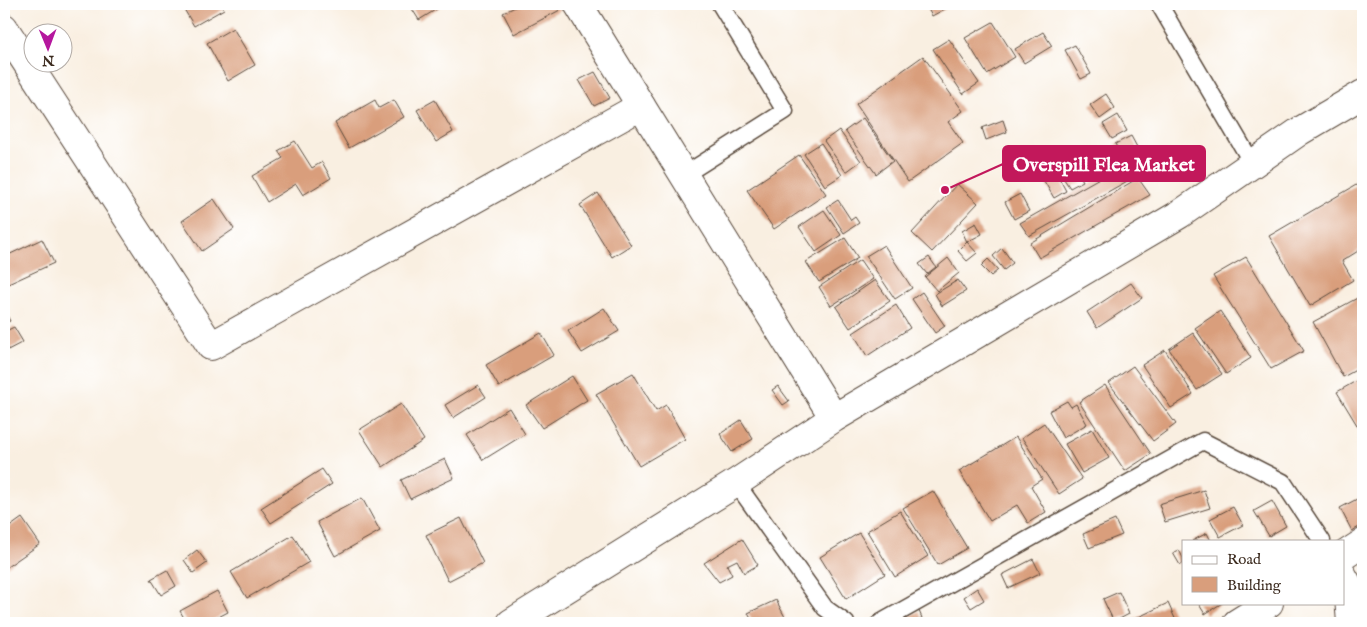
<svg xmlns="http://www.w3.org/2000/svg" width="1367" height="627" viewBox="0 0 1367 627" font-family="'IM FELL English',serif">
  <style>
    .building { fill: #d99e7c }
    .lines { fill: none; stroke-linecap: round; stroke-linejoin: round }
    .service-casing { stroke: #58483b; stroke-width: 19 }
    .minor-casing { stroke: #58483b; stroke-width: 30 }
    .tertiary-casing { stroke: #58483b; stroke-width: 30 }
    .service { stroke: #fff; stroke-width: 16 }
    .minor { stroke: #fff; stroke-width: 28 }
    .tertiary { stroke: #fff; stroke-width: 28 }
    .leader { fill: none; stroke: #c2185b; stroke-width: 2 }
    .callout-dot { fill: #c2185b; stroke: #fff; stroke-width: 2 }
    .callout { fill: #c2185b; stroke: #c2185b; stroke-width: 2 }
    .callout-label { font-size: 20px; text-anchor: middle; font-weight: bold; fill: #fff }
  </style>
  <rect width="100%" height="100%" fill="#fff"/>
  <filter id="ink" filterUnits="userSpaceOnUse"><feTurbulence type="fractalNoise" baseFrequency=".02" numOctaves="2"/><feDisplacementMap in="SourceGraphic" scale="10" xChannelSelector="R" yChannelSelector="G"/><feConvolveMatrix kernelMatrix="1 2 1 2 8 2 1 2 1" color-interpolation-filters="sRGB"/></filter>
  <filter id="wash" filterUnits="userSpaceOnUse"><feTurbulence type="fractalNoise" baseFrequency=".0096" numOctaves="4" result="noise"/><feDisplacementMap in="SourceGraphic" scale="20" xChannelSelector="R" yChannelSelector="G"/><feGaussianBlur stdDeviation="1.12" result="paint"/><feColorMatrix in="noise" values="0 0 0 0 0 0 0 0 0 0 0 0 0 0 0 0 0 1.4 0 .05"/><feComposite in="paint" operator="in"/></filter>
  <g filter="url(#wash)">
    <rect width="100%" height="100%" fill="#f9efe1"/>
    <g id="blocks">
      <path class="building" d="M181,4h40l3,5 -30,17z
        M409,4h36l-26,16z
        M521,4h36l3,6 -46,24 -11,-21z
        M925,4h29l-22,12z
        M993,22l22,35 -28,17 -22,-36z
        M233,28l22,37 -27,16 -21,-38z
        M1043,32l9,14 -28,17 -9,-14z
        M949,39l30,44 -16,11 -30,-45z
        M1075,45l16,29 -10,5 -16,-29z
        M923,56l40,55 -15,11 15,21 -55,39 -52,-78z
        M595,72l15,26 -16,8 -15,-26z
        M1106,94l9,14 -15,11 -10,-14z
        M375,100l4,8 15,-8 10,17 -55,31 -14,-25z
        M435,100l18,32 -17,10 -19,-32z
        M1118,115l9,16 -15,8 -9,-15z
        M863,118l30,43 -17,13 -31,-43z
        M1003,120l4,12 -21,8 -4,-12z
        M839,130l22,31 -15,11 -22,-31z
        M1131,136l7,13 -15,9 -8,-14z
        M295,141l17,27 10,-6 9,16 -28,17 -7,-11 -29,18 -15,-26 31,-18 -5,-7z
        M821,143l21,32 -17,11 -21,-32z
        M799,155l27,39 -52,35 -27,-39z
        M1131,160l7,15 -109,61 -9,-13z
        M1078,172l5,9 -13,7 -6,-9z
        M1057,174l9,17 -12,7 -10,-17z
        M1138,178l12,17 -111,63 -9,-15z
        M1363,181v67l-21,13 11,19 -43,26 -41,-70z
        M957,184l21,19 -46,49 -20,-19z
        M598,193l33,52 -19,12 -32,-52z
        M1020,194l9,17 -15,8 -9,-17z
        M214,199l20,30 -32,22 -20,-30z
        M838,200l13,20 4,-3 4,6 -15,10 -17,-26z
        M824,210l17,25 -25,17 -17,-25z
        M976,223l6,11 -15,8 -5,-11z
        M845,238l13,20 -39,24 -13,-20z
        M42,239l12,24 -48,22 -2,-6v-22z
        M967,242l10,11 -10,8 -9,-10z
        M884,245l28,43 -17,11 -29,-43z
        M1002,248l11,15 -9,7 -11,-14z
        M929,257l7,10 -9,7 -8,-10z
        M1246,257l58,94 -33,18 -58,-93z
        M948,258l11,15 -22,18 -12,-14z
        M988,259l10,11 -7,6 -10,-10z
        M860,260l13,19 -42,27 -12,-19z
        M875,280l15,21 -40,27 -14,-21z
        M958,280l8,11 -24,15 -7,-12z
        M1131,283l11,15 -45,30 -10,-16z
        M922,292l23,34 -10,7 -23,-34z
        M1363,295v71l-20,11 -30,-55z
        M896,305l14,23 -43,28 -14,-23z
        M604,308l15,23 -37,22 -14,-22z
        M4,310l6,11 -6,3z
        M1220,311l31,47 -25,16 -31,-46z
        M14,327l9,15 -19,10v-20z
        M541,333l13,22 -55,32 -13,-22z
        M1193,333l29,41 -25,16 -28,-41z
        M1165,350l28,44 -22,14 -29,-43z
        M1133,366l43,58 -23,17 -44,-58z
        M633,373l23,38 10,-6 19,34 -46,27 -43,-72z
        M572,376l15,24 -45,28 -16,-23z
        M1363,377v58l-26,-43z
        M478,385l8,12 -33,21 -8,-13z
        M1105,385l46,69 -26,17 -46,-69z
        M778,386l11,15 -6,4 -11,-15z
        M1067,401l4,6 5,-3 11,20 -24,14 -14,-27z
        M401,404l23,36 -41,27 -24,-37z
        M509,408l16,26 -42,26 -16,-25z
        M741,420l12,19 -21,13 -12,-18z
        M1044,423l38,56 -23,15 -37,-56z
        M1092,429l17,29 -27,15 -17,-29z
        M1016,437l26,42 -11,7 15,26 -18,11 -11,-18 -27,16 -31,-50z
        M445,459l9,19 -44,21 -9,-19z
        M322,469l10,15 -61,39 -10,-15z
        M1204,490l6,18 -45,14 -6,-18z
        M933,491l34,57 -29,17 -35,-57z
        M362,498l18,33 -45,25 -18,-34z
        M1357,499l6,12v14l-11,6 -12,-23z
        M1272,501l14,25 -17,10 -15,-25z
        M1233,507l10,18 -23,12 -10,-18z
        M900,511l28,45 -33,21 -28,-46z
        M22,518l18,26 -36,25v-38z
        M461,518l22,45 -35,18 -22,-46z
        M1115,520l7,15 -33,13 -6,-14z
        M859,533l26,41 -39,25 -26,-42z
        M1207,533l4,8h-19z
        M293,535l16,27 -62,36 -16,-26z
        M742,539l16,26 -14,8 -7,-13 -10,5 5,10 -13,7 -15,-19z
        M197,550l10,13 -14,10 -9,-13z
        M1179,550l4,8v5l-3,2 -7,-12z
        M1033,559l7,14 -32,15 -6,-13z
        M167,570l9,16 -15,9 -10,-16z
        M977,588l7,12 -13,8 -7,-11z
        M217,591l11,21 -21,11h-20l-7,-12z
        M1119,592l10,22 -15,8 -11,-23z
        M776,600l9,17 -13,6h-19l-5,-10z
        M1168,603l9,20h-51z
        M1198,603h24l-17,11z
        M919,611l3,7 -10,5h-8l-1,-3z"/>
    </g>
  </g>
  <g filter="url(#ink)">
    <use href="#blocks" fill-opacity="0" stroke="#58483b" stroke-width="1"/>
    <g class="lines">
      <g class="service-casing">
        <path id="service" d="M1159,4l93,159
          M684,175l101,-64 -65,-107
          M736,483l89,125 21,15
          M880,623l323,-182 80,41 39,59"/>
      </g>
      <g class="minor-casing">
        <path id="minor" d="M4,28l207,318 430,-240
          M1343,556l20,-13
          M1343,576l5,9 3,38
          M1237,623l32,-20"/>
      </g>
      <g class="tertiary-casing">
        <path id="tertiary" d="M578,4l256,414
          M511,623l225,-140 98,-65 346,-204 120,-83 63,-37"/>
      </g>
      <use href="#service" class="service"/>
      <use href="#minor" class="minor"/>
      <use href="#tertiary" class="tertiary"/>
    </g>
  </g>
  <path class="leader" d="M945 190L1003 164"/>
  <circle class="callout-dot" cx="945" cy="190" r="5"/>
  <rect class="callout" x="1003" y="146" width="202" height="35" rx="5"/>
  <g class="callout-label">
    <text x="1104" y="171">Overspill Flea Market</text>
  </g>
  <rect width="1367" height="627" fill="none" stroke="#fff" stroke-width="20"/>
  <rect x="1182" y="540" width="162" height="65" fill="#ffffff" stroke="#b1aaa5"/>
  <rect x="1192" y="556" width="25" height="8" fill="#ffffff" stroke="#b1aaa5"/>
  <text x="1227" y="564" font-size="15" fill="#3b2a1e">Road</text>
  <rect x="1192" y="577" width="25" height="15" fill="#d99e7c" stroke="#b1aaa5"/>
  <text x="1227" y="590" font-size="15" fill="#3b2a1e">Building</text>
  <g transform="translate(48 48) rotate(179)"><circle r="24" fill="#ffffff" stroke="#b1aaa5"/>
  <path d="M0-4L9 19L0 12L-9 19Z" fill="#b5179e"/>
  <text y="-8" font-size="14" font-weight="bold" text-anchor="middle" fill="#3b2a1e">N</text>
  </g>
</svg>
